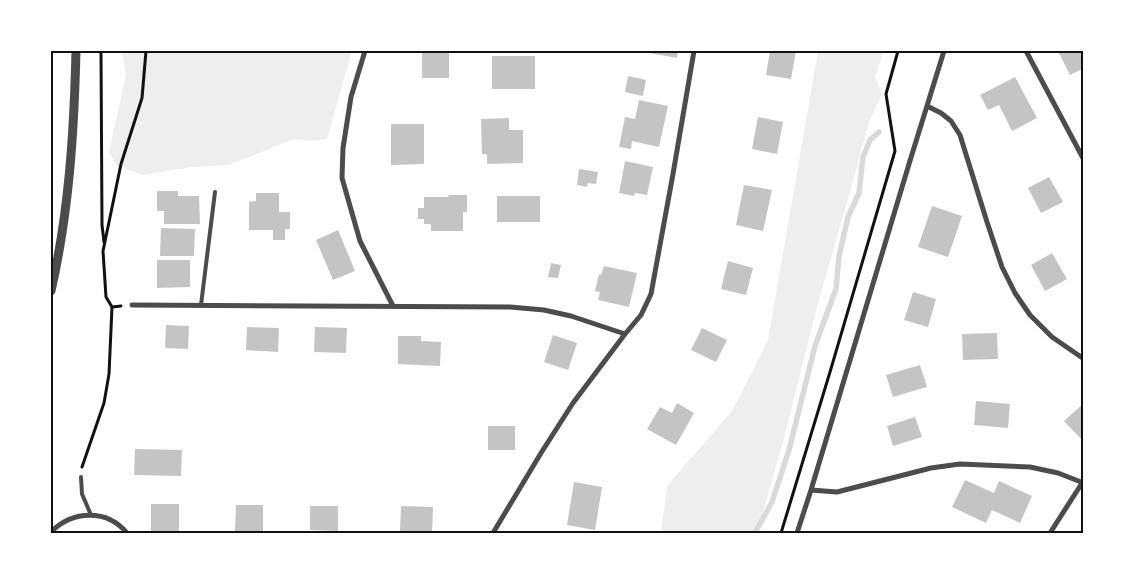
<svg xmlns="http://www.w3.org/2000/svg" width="1135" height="584" viewBox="0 0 1135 584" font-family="'DejaVu Sans',sans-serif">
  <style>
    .green { fill: #eee }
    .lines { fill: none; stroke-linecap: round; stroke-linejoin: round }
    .stream { stroke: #d9d9d9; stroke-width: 5.5 }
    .building { fill: #c4c4c4 }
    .path { stroke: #111; stroke-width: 3 }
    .service { stroke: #4c4c4c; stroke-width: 4 }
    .minor { stroke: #4c4c4c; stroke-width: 5 }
    .tertiary { stroke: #4c4c4c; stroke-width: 9 }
    .neatline { fill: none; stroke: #111; stroke-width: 2 }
  </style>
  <rect width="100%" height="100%" fill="#fff"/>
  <path class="green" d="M122,51h230l-25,88 -12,2 -21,-2 -65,26 -37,2 -49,8 -26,-9 -8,-14 17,-77z
    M818,51h66l-9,26 7,17 -13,28 -18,66 -36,126 -30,121 -28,98h-96l6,-47 65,-75 36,-71z"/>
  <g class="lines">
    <path class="stream" d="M755,533l17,-31 17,-52 26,-104 21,-57 3,-33 9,-39 11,-24 4,-36 7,-17 9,-8"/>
  </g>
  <path class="building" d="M422,51h27v27h-27z
    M644,51h34l-1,7 -33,-6z
    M770,51h26l-5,28 -25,-4z
    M1058,51h26v17l-14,7z
    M492,56h43v33h-43z
    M628,76l18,4 -3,16 -18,-4z
    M1015,77l22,41 -25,13 -13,-26 -11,5 -8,-15z
    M639,100l29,6 -9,41 -27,-6 -1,8 -12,-2 6,-30 10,2z
    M758,117l25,5 -6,32 -25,-5z
    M509,118v12h14v33l-36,1v-10h-5l-1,-35z
    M391,124h33v40l-33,1z
    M625,161l28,6 -6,28 -12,-2 -1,3 -15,-3z
    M579,169l19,3 -2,12 -8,-1 -1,4 -10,-2z
    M1049,177l14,25 -22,11 -13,-25z
    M744,185l28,5 -9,41 -27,-6z
    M157,191h21v5h21l1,28h-36v-13h-7z
    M256,193h23v19h11v17h-5v11h-12v-10h-24v-28l7,-1z
    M448,195h19v17h-4v19h-32v-7h-7v-5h-6v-11h6v-11h25z
    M497,196h43v26h-43z
    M932,206l30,10 -14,41 -30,-10z
    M161,228l34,1 -1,27h-34z
    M338,230l17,41 -22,9 -17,-40z
    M1052,253l15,26 -22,12 -14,-26z
    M157,260h33v27l-33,1z
    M728,261l25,7 -7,27 -25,-6z
    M551,263l10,2 -3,13 -10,-1z
    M604,266l33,7 -8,34 -31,-7 2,-8 -5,-1 4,-17 2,1z
    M913,292l23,7 -8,28 -24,-7z
    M166,325l23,1 -1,23 -23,-1z
    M247,327l32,1 -1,24 -32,-2z
    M315,327l32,1 -1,25 -32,-1z
    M702,328l25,12 -11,22 -25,-12z
    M997,333l1,26 -35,1 -1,-26z
    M553,335l24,8 -9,27 -24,-8z
    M398,336h23v5l20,1 -1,24 -42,-2z
    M920,365l7,22 -34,10 -7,-22z
    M976,401l34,3 -2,24 -34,-3z
    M677,403l17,10 -18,32 -29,-16 13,-22 12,6z
    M1084,403v39l-20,-21z
    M915,417l7,20 -29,9 -6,-20z
    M488,426h27v24h-27z
    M135,449l47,1 -1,26 -47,-1z
    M965,480l29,13 5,-12 33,15 -12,27 -28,-13 -6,13 -34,-16z
    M574,482l28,5 -7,43 -28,-5z
    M151,504h28v28h-28z
    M236,505h27v26h-28z
    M310,506h28v25l-28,-1z
    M401,506l32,1 -1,26h-32z"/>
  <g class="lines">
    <path class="path" d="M101,51l1,174 2,17
      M121,306l-9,1 -6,-10 -3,-46 18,-87 21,-66 4,-47
      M82,467l22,-64 5,-29 3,-67
      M781,533l49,-161 65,-221 -9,-57 12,-43"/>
    <path class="service" d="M201,305l14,-113
      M81,477l1,17 9,21"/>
    <path class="minor" d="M365,51l-14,46 -8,51 -1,30 18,63 33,65
      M1026,51l58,109
      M927,106l14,7 10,8 9,14 27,87 15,45 13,26 15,22 22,22 32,22
      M132,305l378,2 34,3 27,6 54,18
      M811,490l26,2 94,-24 29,-4 70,3 28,6 23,9
      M51,532c22,-22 56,-23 76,1
      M493,533l48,-80 32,-50 52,-69 16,-19 10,-21 22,-120 21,-123
      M797,533l14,-43 98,-326 35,-113
      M1050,533l34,-53"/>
    <path class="tertiary" d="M51,291c18,-79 23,-158 25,-240"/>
  </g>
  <rect width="1135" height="584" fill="none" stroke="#ffffff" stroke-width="105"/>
  <rect x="52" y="52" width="1030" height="480" class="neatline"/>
</svg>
